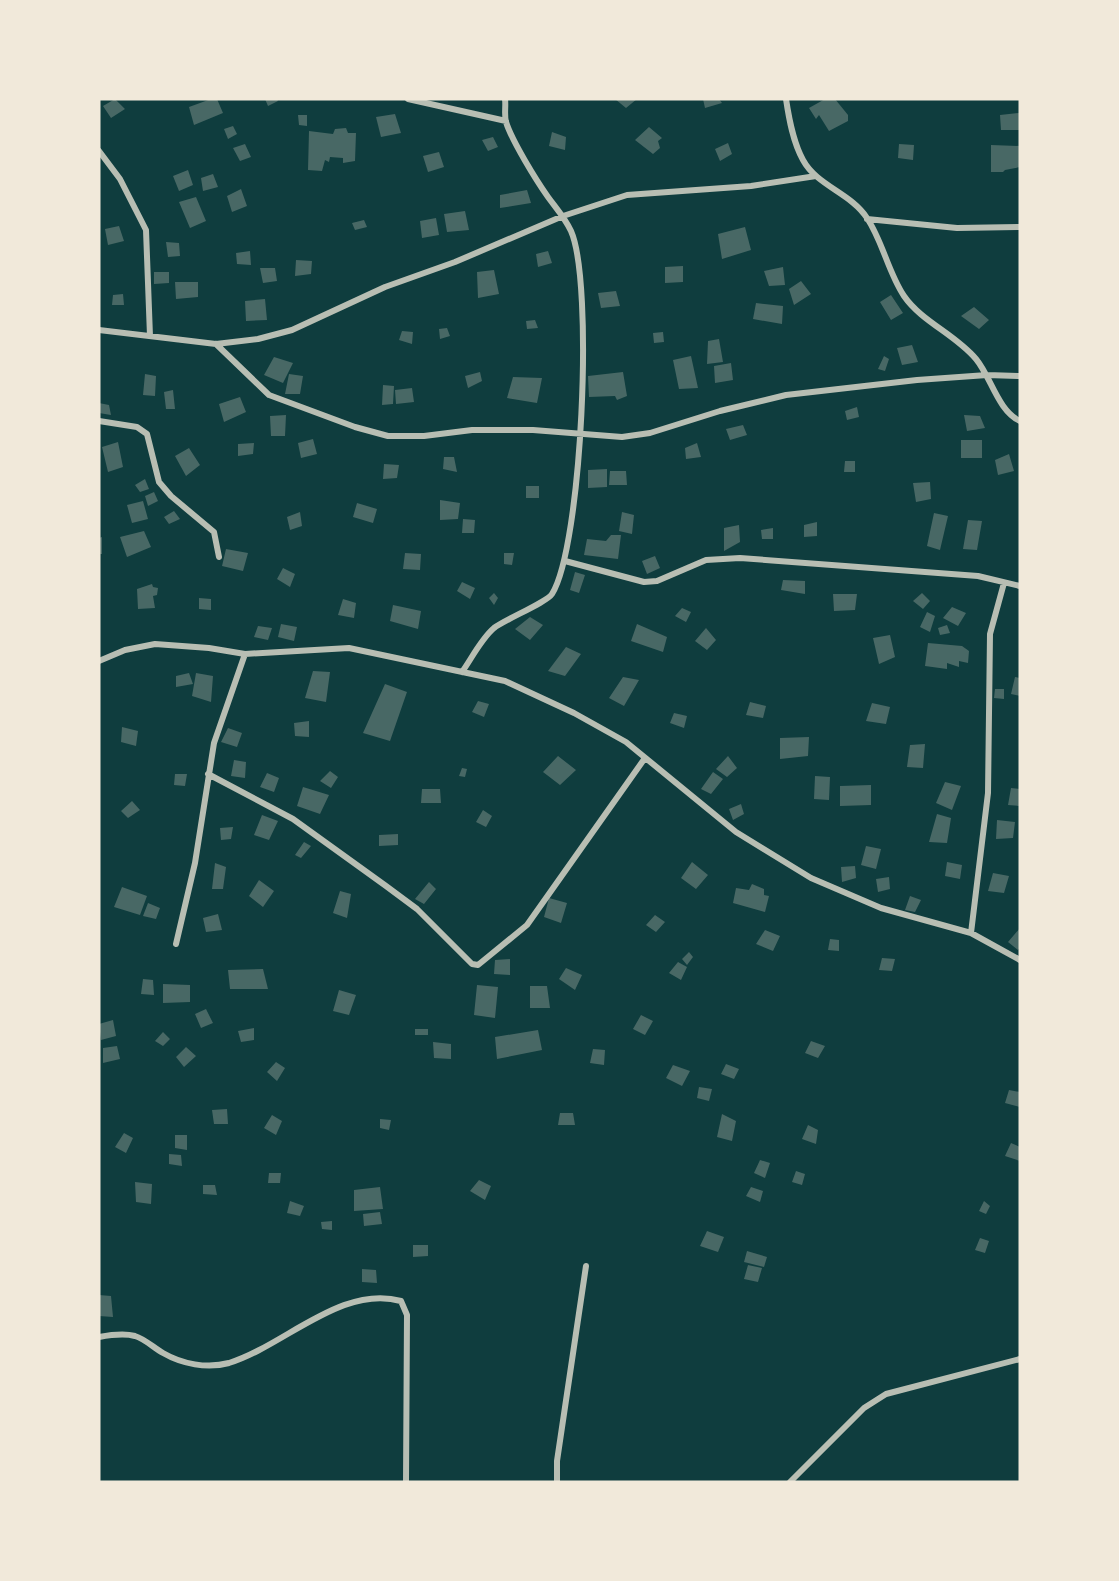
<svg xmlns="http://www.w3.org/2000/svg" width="1119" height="1581" viewBox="0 0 1119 1581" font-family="Arial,sans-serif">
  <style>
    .building { fill: #486865 }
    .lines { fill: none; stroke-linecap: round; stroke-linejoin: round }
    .minor { stroke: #b8beb3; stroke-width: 6 }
  </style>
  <rect width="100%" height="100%" fill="#0f3d3e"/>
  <path class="building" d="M115,99l10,10 -14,9 -8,-12z
    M211,99h6l6,14 -29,12 -5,-18z
    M265,99h12l1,2 -10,5z
    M615,99h22l-11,9z
    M703,99h16l3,4 -17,5z
    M825,99h10l13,16v6l-19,10 -10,-16 -3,4 -7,-11z
    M1019,113v17h-18l-1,-15z
    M395,114l6,19 -20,4 -5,-20z
    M298,115h9v11l-8,-1z
    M233,126l4,8 -9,5 -4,-10z
    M649,127l13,11 -4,3 2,7 -7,6 -18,-14z
    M346,128l2,5h8l-1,28 -12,2v-5l-13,-1 -1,5 -4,-2 -3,11 -14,-1 1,-39 24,3 2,-5z
    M552,132l14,5 -1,13 -16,-4z
    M493,137l5,10 -10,4 -6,-11z
    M728,143l4,11 -12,7 -5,-12z
    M245,144l6,13 -11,4 -7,-13z
    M899,144l15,1 -1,15 -15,-2z
    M991,145l29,1v21l-15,3 -2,2h-12z
    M439,152l5,15 -16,5 -5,-16z
    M188,170l5,15 -14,6 -6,-15z
    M213,174l5,13 -15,4 -2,-13z
    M241,189l6,17 -15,6 -5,-16z
    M527,190l4,13 -31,5v-13z
    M196,197l10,24 -16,7 -11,-26z
    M465,211l4,19 -22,2 -3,-18z
    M436,218l3,17 -17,3 -2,-17z
    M364,220l3,7 -12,3 -3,-7z
    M119,226l5,15 -16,4 -3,-16z
    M745,227l6,23 -29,9 -4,-25z
    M166,242l13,1 1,13 -12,1z
    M250,251l1,14 -14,-1 -1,-11z
    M548,251l4,12 -14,4 -2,-13z
    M296,260l16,1 -1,13 -16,2z
    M683,266v16l-18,1v-16z
    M783,267l2,18 -16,1 -5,-15z
    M260,268h15l2,13 -14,2z
    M494,270l5,24 -21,4 -1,-26z
    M154,272h15v11l-15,1z
    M801,281l10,13 -17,11 -5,-16z
    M175,282h23v15l-22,2z
    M616,291l4,15 -19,2 -3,-15z
    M123,294l1,11h-12l1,-10z
    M891,295l12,18 -12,7 -11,-18z
    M265,299l2,21 -21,1 -1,-20z
    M756,303l27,3 -1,18 -29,-5z
    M974,307l15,13 -10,9 -18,-13z
    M535,320l3,8 -11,1 -1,-8z
    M447,328l3,8 -10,3 -1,-10z
    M402,331l11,1 -1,12 -13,-4z
    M663,332l1,10 -10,1 -1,-10z
    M719,339l4,23 -16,2 1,-23z
    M912,345l6,17 -16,3 -5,-17z
    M691,356l7,32 -19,1 -6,-29z
    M884,356l5,3 -4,12 -7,-2z
    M274,357l19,6 -10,20 -19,-8z
    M731,363l2,17 -18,3 -1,-17z
    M480,372l2,9 -14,7 -3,-12z
    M623,372l4,24 -10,4 -2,-4 -26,1 -1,-21z
    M145,374l11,2 -1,20 -12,-1z
    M289,374l14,2 -3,18h-15z
    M513,377l29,1 -5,25 -30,-5z
    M383,385l11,1 -1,18 -11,1z
    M412,388l2,14 -18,2 -1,-14z
    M173,390l2,19h-9l-2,-17z
    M240,397l6,15 -22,10 -5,-18z
    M99,403l10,2 2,10 -12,-2z
    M857,407l2,10 -12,3 -2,-9z
    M286,415l-1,21h-14l-1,-20z
    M964,415l16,1 5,12 -18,3z
    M743,425l4,10 -17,5 -4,-11z
    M313,439l4,15 -16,4 -3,-15z
    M961,440h21v18h-21z
    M118,442l5,25 -15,5 -6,-25z
    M254,443l-1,11 -15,2v-12z
    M697,443l4,14 -15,2 -1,-11z
    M189,448l11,17 -14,11 -11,-20z
    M1009,454l5,17 -16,4 -3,-15z
    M444,457h10l3,15 -14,-3z
    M845,461h10v11h-11z
    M384,464l15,1 -2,13 -14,1z
    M607,469v18l-19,1v-18z
    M610,471h16l1,14h-18z
    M145,479l4,10 -9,3 -5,-7z
    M930,482l1,17 -15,3 -3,-19z
    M526,486h13v12h-13z
    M154,492l4,9 -10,5 -3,-10z
    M440,500l20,3 -2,16 -18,1z
    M143,501l5,18 -16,4 -5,-18z
    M357,503l20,6 -4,14 -20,-6z
    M174,511l6,8 -11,5 -5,-7z
    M300,512l2,14 -12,4 -3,-13z
    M622,512l12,3 -2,19 -13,-3z
    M934,513l14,3 -8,34 -13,-4z
    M463,519l12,1 -1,13h-12z
    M968,520l14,1 -5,29 -14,-1z
    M817,522v14l-13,1v-12z
    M739,525l1,17 -16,9v-23z
    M773,528v11h-11l-1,-9z
    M144,531l7,16 -24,10 -7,-20z
    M611,535h10l-3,24 -34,-4 3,-16 19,2z
    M102,537v17h-3v-16z
    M226,549l22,4 -5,18 -21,-5z
    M405,553l16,1 -1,16 -17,-1z
    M504,553h10l-2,12 -8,-1z
    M655,556l5,12 -13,6 -5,-13z
    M283,568l12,6 -5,13 -13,-8z
    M575,572l10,3 -6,18 -9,-3z
    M783,580l22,1v13l-24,-4z
    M462,582l13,6 -5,11 -13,-8z
    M152,584l1,3 5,1 -1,7 -4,1 2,12 -17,1 -1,-20z
    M494,593l4,5 -4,7 -5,-7z
    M922,593l8,8 -7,8 -10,-8z
    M833,594h24l-2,16 -21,1z
    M199,598l12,1v11l-12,-1z
    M343,599l13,4 -2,15 -16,-3z
    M393,605l28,6 -3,18 -28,-8z
    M952,607l14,6 -8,13 -15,-8z
    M682,608l9,4 -5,10 -11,-6z
    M927,612l8,4 -5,16 -10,-5z
    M530,617l13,8 -13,15 -15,-11z
    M281,624l16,3 -3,14 -16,-4z
    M637,624l30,13 -4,15 -32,-11z
    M947,625l3,8 -10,2 -2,-7z
    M258,626l14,2 -4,12 -14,-3z
    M706,628l10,12 -9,10 -12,-9z
    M890,635l5,22 -16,7 -6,-26z
    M928,643l34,3 7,5 -1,12 -9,-2v6l-12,-4v6l-22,-3z
    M566,647l15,7 -16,22 -17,-5z
    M313,671l17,1 -4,30 -21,-4z
    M189,673l4,11 -17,3v-11z
    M196,673l17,3 -2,26 -19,-6z
    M623,677l16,3 -15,26 -15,-8z
    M1015,677l5,1v18l-9,-2z
    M385,684l22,8 -17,49 -27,-8z
    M995,689h9v10l-10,-1z
    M478,701l11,3 -5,13 -12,-5z
    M750,702l16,4 -3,12 -17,-3z
    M872,703l18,4 -4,17 -20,-3z
    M674,713l13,3 -3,12 -14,-5z
    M309,721v16l-14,-1 -1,-13z
    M122,727l16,4 -2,15 -15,-4z
    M228,728l14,5 -5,14 -16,-5z
    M809,737l-1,19 -28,3v-21z
    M925,744l-2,24 -16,-1 3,-22z
    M558,756l18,14 -16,15 -17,-13z
    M728,756l9,12 -10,9 -11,-8z
    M234,760l12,2 -1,16 -14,-2z
    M462,768l5,1 -2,8 -6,-1z
    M330,771l8,6 -7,11 -11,-7z
    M713,772l10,7 -12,15 -10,-5z
    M267,773l12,5 -5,14 -14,-5z
    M175,774h12l-2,12 -11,-1z
    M815,776l15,1 -1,23 -15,-1z
    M945,782l16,4 -9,24 -16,-7z
    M871,785v20l-31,1v-20z
    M303,787l26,8 -9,19 -23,-8z
    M1011,788l9,1v17l-12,-1z
    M422,789h18l1,14h-20z
    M132,801l8,9 -12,8 -7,-7z
    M741,804l3,10 -11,6 -4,-11z
    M483,810l9,6 -6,11 -10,-5z
    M937,814l14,4 -4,25 -18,-1z
    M262,815l16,6 -9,19 -15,-5z
    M997,820l18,2 -2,16 -17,1z
    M233,827l-2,12 -10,1 -1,-12z
    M398,834v11l-19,1v-11z
    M304,842l7,4 -10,12 -6,-3z
    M866,846l15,3 -5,20 -15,-4z
    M692,862l16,13 -12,14 -15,-11z
    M947,862l15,3 -2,14 -15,-3z
    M215,863l11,4 -3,22h-11z
    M855,866l1,12 -14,4 -1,-15z
    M993,873l16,3 -5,17 -16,-2z
    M889,877l1,12 -12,3 -2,-13z
    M259,880l15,11 -11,16 -14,-11z
    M429,882l7,7 -12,15 -9,-5z
    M752,884l12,5v6l5,1 -4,16 -32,-9 3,-15 13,2z
    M122,887l25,9 -7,19 -26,-8z
    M340,891l11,3 -4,24 -14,-5z
    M910,896l11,4 -6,12 -10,-2z
    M549,898l18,5 -6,20 -17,-6z
    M148,903l12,5 -4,11 -13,-3z
    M218,914l4,16 -16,2 -3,-14z
    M655,915l10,7 -9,10 -10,-7z
    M1020,928v19l-2,3 -10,-8z
    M765,930l15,6 -7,15 -17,-7z
    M830,939l9,1v11l-11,-1z
    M689,952l4,5 -6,8 -5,-6z
    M882,958l13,1 -3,12 -13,-1z
    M510,959v16l-16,-1 1,-14z
    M678,962l9,5 -6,13 -12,-7z
    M566,968l16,7 -7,15 -16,-11z
    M263,969l5,20h-38l-2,-19z
    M143,979l10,1 1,15 -13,-1z
    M163,984l27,1v17l-27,1z
    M477,985l21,2 -3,31 -21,-3z
    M530,986h17l3,22h-20z
    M339,990l17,5 -7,20 -16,-4z
    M206,1009l7,14 -12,5 -6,-14z
    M641,1015l12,6 -8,14 -12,-6z
    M113,1020l3,16 -15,4 -2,-16z
    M254,1028v12l-13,2 -3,-11z
    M415,1029h13v6h-13z
    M538,1030l4,20 -45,9 -2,-22z
    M163,1032l7,7 -7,7 -8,-5z
    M811,1041l14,5 -7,12 -13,-5z
    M433,1042l18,2v15l-17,-1z
    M117,1046l3,13 -17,4v-15z
    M186,1047l10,9 -12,11 -8,-10z
    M593,1049l12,1 -1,15 -14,-2z
    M276,1062l9,6 -8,13 -10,-9z
    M726,1064l13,5 -5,10 -13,-5z
    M673,1065l17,6 -8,15 -16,-8z
    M699,1087l13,2 -3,12 -12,-3z
    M1009,1090l11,2v15l-15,-4z
    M227,1109l1,15h-14l-2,-14z
    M560,1113h13l2,12h-17z
    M722,1114l14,7 -4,20 -15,-4z
    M272,1115l10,6 -6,14 -12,-7z
    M380,1119l11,1 -2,10 -9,-2z
    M808,1125l10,5 -2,14 -14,-5z
    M124,1133l9,5 -7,15 -11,-6z
    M175,1135h12v15l-12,-2z
    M1011,1143l9,4v14l-15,-5z
    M169,1154l12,1 1,11 -13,-2z
    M760,1160l10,3 -5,15 -11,-5z
    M796,1171l9,3 -3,11 -10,-3z
    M269,1173h12l-1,10h-12z
    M479,1180l12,6 -6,14 -15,-9z
    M135,1182l17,2 -1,20 -15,-2z
    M203,1185h12l2,10 -14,-1z
    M380,1187l3,22 -29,2v-21z
    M751,1187l12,4 -3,11 -14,-6z
    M290,1201l14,5 -4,10 -13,-3z
    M984,1201l6,5 -4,8 -7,-3z
    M380,1212l2,12 -18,2 -1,-12z
    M332,1221v9l-10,-1 -1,-7z
    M707,1231l17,6 -6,15 -18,-6z
    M980,1238l9,3 -4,12 -10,-3z
    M413,1245h15v11l-15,1z
    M747,1251l20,6 -3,10 -20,-5z
    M748,1265l14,3 -4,14 -14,-3z
    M362,1269l14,1 1,13 -15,-1z
    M99,1295l12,1 2,21 -14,-1z"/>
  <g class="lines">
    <path class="minor" d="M408,99l98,22
      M786,99c3,20 7,43 17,61 14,26 48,33 64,58 16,24 21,54 37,78 18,26 51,38 72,63 15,18 22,52 44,62
      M99,151l21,28 26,51 4,106
      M867,219l90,9 63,-1
      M99,330l117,14 42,-5 34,-9 93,-43 70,-25 108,-46 64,-21 124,-9 65,-10
      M216,344l53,51 86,32 33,9h36l48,-6h61l89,7 28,-4 70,-22 66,-16 131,-15 70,-5 33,1
      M99,421l38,6 10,7 12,48 12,14 43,36 5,25
      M565,561l79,21 13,-1 49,-21 34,-2 238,18 42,10
      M99,661l26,-11 30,-6 54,4 36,6 104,-6 156,33 69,32 52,29 110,90 75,46 70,30 90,25 49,27
      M462,672c10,-14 19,-33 32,-44 12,-9 53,-26 58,-34 30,-48 42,-311 19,-363 -6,-13 -15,-23 -23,-34 -12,-17 -36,-56 -42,-75 -2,-7 0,-16 -1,-23
      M208,774l85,45 93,67 31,23 55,55 6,1 49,-40 118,-167
      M971,933l17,-140 2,-159 14,-51
      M176,944l19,-81 19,-120 31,-89
      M99,1337c11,-2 25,-4 36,-1 10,3 19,12 28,17 19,11 44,16 66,10 55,-17 113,-79 172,-62l6,14 -1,167
      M557,1482v-21l29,-195
      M790,1482l74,-74 22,-14 134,-35"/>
  </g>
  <rect width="1119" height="1581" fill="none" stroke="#f1e9da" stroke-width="201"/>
</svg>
